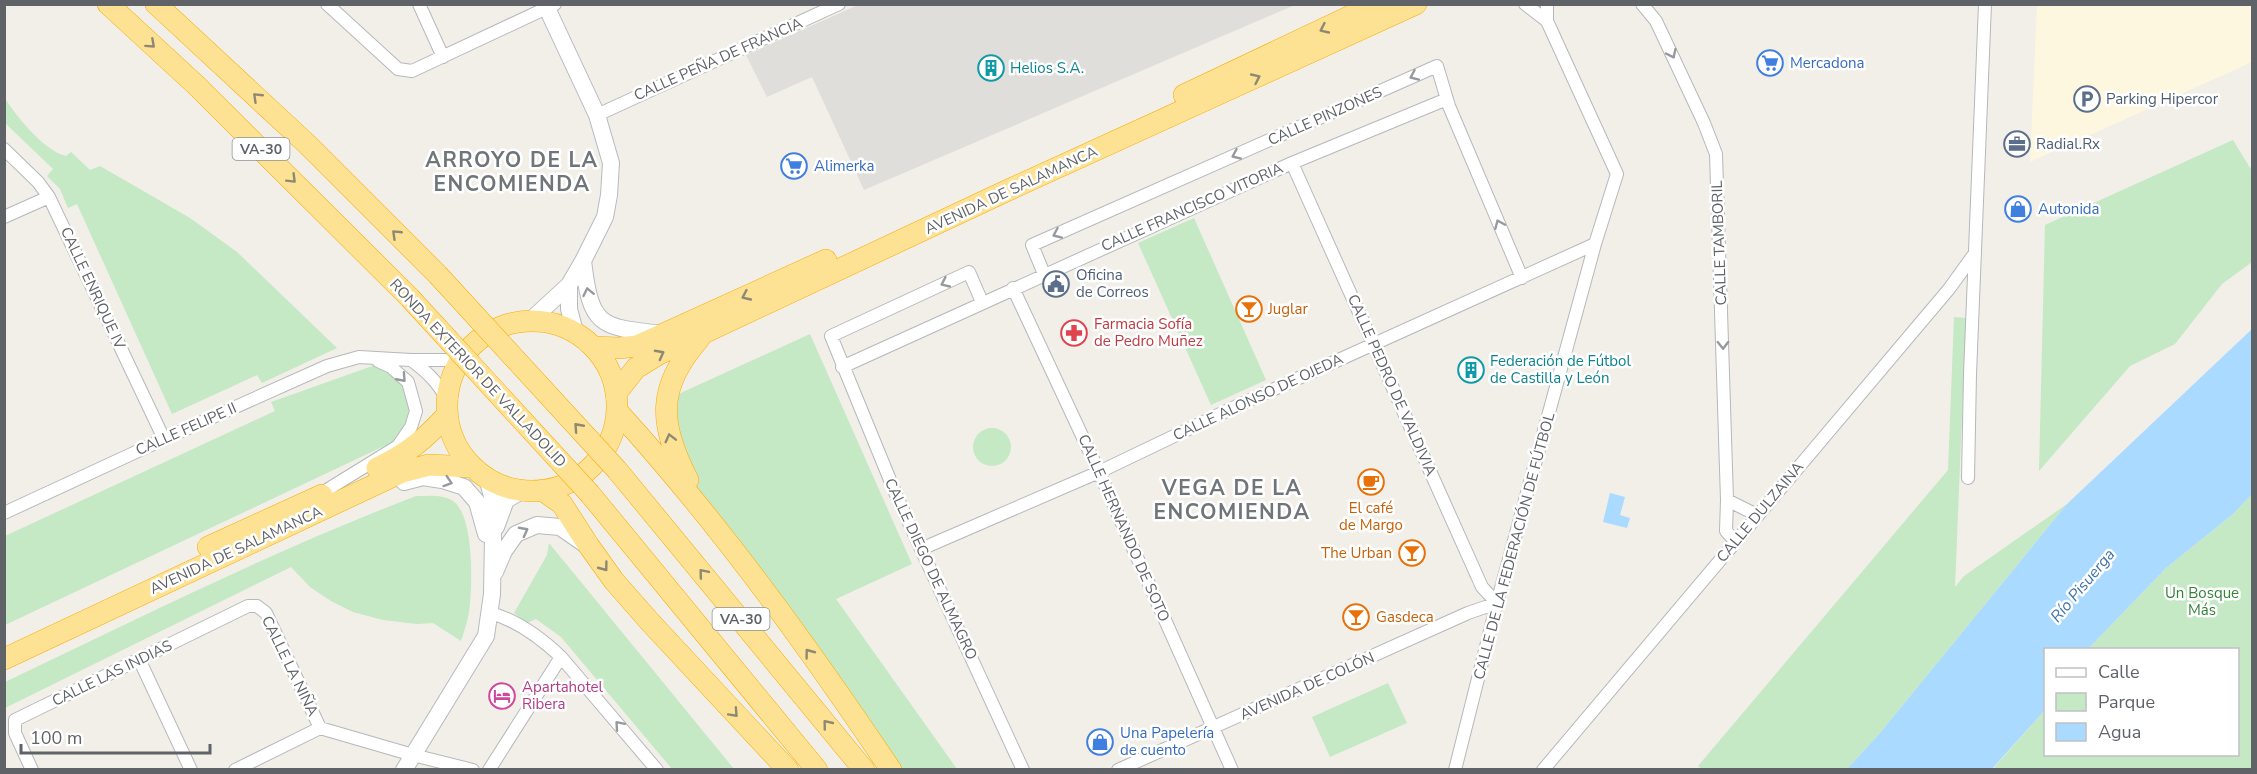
<svg xmlns="http://www.w3.org/2000/svg" width="2257" height="774" viewBox="0 0 2257 774" font-family="'Nunito Sans',sans-serif">
  <style>
    .commercial { fill: #fef7e0 }
    .industrial { fill: #e0deda }
    .green { fill: #c5e8c5 }
    .water { fill: #aadaff }
    .lines { fill: none; stroke-linecap: round; stroke-linejoin: round }
    .street-casing { stroke: #b5b8bc; stroke-width: 14 }
    .secondary-casing { stroke: #b6babf; stroke-width: 18 }
    .highway-casing { stroke: #f9ab00; stroke-width: 22 }
    .street { stroke: #fff; stroke-width: 12 }
    .secondary { stroke: #fff; stroke-width: 16 }
    .highway { stroke: #fde293; stroke-width: 21 }
    .highway-bridge-casing { stroke: #f9ab00; stroke-width: 22; stroke-linecap: butt }
    .highway-bridge { stroke: #fde293; stroke-width: 21 }
    .oneway { stroke: #8e8975 }
    .oneway2 { stroke: #979a9d }
    .labels { text-anchor: middle; stroke-width: 5; stroke-linejoin: round; paint-order: stroke }
    .shield { fill: #fff; stroke: #8f9295; stroke-width: 1.5 }
    .shield-label { font-size: 14px; font-weight: bold; fill: #5f6368 }
    .street-label { font-size: 15px; fill: #5f6368; stroke: #fff }
    .shop-label { font-size: 15px; fill: #366cbe; stroke: #fff; text-anchor: start }
    .culture-label { font-size: 15px; fill: #0d838f; stroke: #fff; text-anchor: start }
    .service-label { font-size: 15px; fill: #4e5e75; stroke: #fff; text-anchor: start }
    .food-label { font-size: 15px; fill: #c56008; stroke: #fff; text-anchor: start }
    .health-label { font-size: 15px; fill: #be3a42; stroke: #fff; text-anchor: start }
    .park-label { font-size: 15px; fill: #348238; stroke: #fff }
    .hotel-label { font-size: 15px; fill: #b23c85; stroke: #fff; text-anchor: start }
    .water-label { font-size: 16px; font-style: italic; fill: #4174aa; stroke: #fff }
    .district-label { font-size: 21px; font-weight: bold; letter-spacing: 1.5px; fill: #70757a; stroke: #fff }
  </style>
  <rect width="100%" height="100%" fill="#f1efe8"/>
  <path class="commercial" d="M2037,5h215v57l-222,100z"/>
  <path class="industrial" d="M860,4h435v1l-431,185 -52,-113 -45,20 -21,-42z"/>
  <path class="green" d="M4,97c12,19 40,54 62,59l5,-4 19,18 10,-4 90,52 47,34 100,96 -75,35 -5,-8 -85,39 -95,-210 -9,4 -8,-19 -13,-13 6,-7 -48,-46z
    M2233,140l19,31v91l-30,22 -47,60 -45,22 -91,105 6,-246z
    M1194,218l72,162 -55,25 -73,-162z
    M1954,317l12,1 -11,269 9,-11 103,-72 -187,229 -33,36 -144,1 -5,-4 250,-296z
    M810,334l102,230 -76,35 121,170h-59l-190,-261 -28,-51 -8,-60z
    M378,364c7,4 15,8 20,13 18,16 11,45 1,62l-394,186v-89l270,-125 -4,-9z
    M973 447a19 19 0 1 1 38 0a19 19 0 1 1-38 0Z
    M2252,494v275l-260,1 53,-60 1,44h192v-104l-150,-1 78,-81 67,-54z
    M416,496c12,0 27,-2 37,5 21,15 19,79 17,103 -1,13 -5,25 -9,37l-28,-18 -16,1 -34,-4 -30,-8 -22,-11 -21,-14 -19,-20 -286,141v-26c136,-65 270,-132 411,-186z
    M549,543l185,226h-62l-111,-132 -25,-18 -9,4 -13,-10 33,-58z
    M1388,683l19,40 -77,34 -18,-40z"/>
  <path class="water" d="M2252,329v165l-19,20 -67,54 -78,81 -42,1 -1,60 -53,59h-145l33,-36 187,-229z
    M1610,493l15,4 -5,18 10,3 -3,10 -24,-6z"/>
  <g class="lines">
    <g class="street-casing">
      <path id="street" d="M327,4l71,65 14,2 143,-67
        M419,4l24,53
        M1525,4l22,17
        M1642,4l14,17 48,102 12,31 11,346 30,15
        M597,115l242,-111
        M4,149l34,33 11,15 115,242
        M1292,163l190,424 15,16
        M4,217l45,-20
        M1044,274l-12,-29 405,-179 12,40 73,172
        M1013,288l86,184 133,298
        M982,302l-13,-30 -138,64 66,161 126,273
        M411,360c16,12 27,22 36,40
        M842,367l450,-204 155,-64
        M1968,478l2,-104 15,-370
        M317,496l81,-50 13,-19 5,-16 -8,-29 -17,-15 -13,-6
        M1727,500l-1,31 9,10
        M4,513l160,-74 163,-73 32,-9 52,3h49
        M921,549l178,-77 140,-67 356,-161
        M490,613c27,7 51,25 71,44l96,113
        M139,659l52,111
        M32,770l-17,-37v-13l233,-114h9l9,7 54,115
        M235,770l85,-42 93,27 60,15
        M489,770l72,-113
        M1118,770l350,-157 29,-10
        M1455,770l42,-167 98,-359 22,-70 -70,-153v-17
        M1543,770l406,-481 26,-36"/>
    </g>
    <g class="secondary-casing">
      <path id="secondary" d="M583,261c8,66 16,66 80,73
        M569,285v24l6,23
        M530,321l39,-36 14,-24 22,-44 4,-22 2,-32 -14,-48 -52,-111
        M404,482l19,-5 19,3 22,7 13,15 9,32
        M496,527l10,-27 17,-10
        M495,572l9,-21 12,-17 21,-9 23,2 26,18
        M404,770l82,-134 6,-42 1,-57 -1,-41 -5,-18"/>
    </g>
    <g class="highway-casing">
      <path id="highway" d="M108,4l89,82 213,212
        M156,4l152,141 130,130
        M1184,95l192,-91
        M447 406a85 85 0 1 1 170 0a85 85 0 1 1-170 0Z
        M594,347l25,1 18,-2 189,-86
        M617,392l19,-24 23,-14 345,-162 412,-188
        M618,412c101,111 189,233 273,358
        M377,468c30,-14 48,-29 70,-53
        M617,470l247,300
        M688,480c-29,-56 -32,-92 11,-141
        M542,490l20,14 27,42 25,35 36,41 138,148
        M590,494l227,276
        M208,547l114,-52
        M4,659l398,-187 27,-7 44,2"/>
    </g>
    <use href="#street" class="street"/>
    <use href="#secondary" class="secondary"/>
    <use href="#highway" class="highway"/>
    <g class="highway-bridge-casing">
      <path id="highway-bridge" d="M438,275l179,195
        M410,298l180,196"/>
    </g>
    <use href="#highway-bridge" class="highway-bridge"/>
  </g>
  <defs><path id="oneway-chevron" d="M-2-3.5L2.5 0L-2 3.5" fill="none" stroke-width="1.6" stroke-linecap="round" stroke-linejoin="round" transform="scale(1.5)"/></defs>
  <g class="oneway">
    <use href="#oneway-chevron" transform="translate(1324 29) rotate(155)"/>
    <use href="#oneway-chevron" transform="translate(151 44) rotate(42)"/>
    <use href="#oneway-chevron" transform="translate(1256 78) rotate(-25)"/>
    <use href="#oneway-chevron" transform="translate(257 97) rotate(-136)"/>
    <use href="#oneway-chevron" transform="translate(292 179) rotate(45)"/>
    <use href="#oneway-chevron" transform="translate(396 234) rotate(-136)"/>
    <use href="#oneway-chevron" transform="translate(746 296) rotate(155)"/>
    <use href="#oneway-chevron" transform="translate(660 354) rotate(-28)"/>
    <use href="#oneway-chevron" transform="translate(578 427) rotate(-132)"/>
    <use href="#oneway-chevron" transform="translate(670 438) rotate(-104)"/>
    <use href="#oneway-chevron" transform="translate(604 567) rotate(53)"/>
    <use href="#oneway-chevron" transform="translate(703 573) rotate(-130)"/>
    <use href="#oneway-chevron" transform="translate(809 653) rotate(-127)"/>
    <use href="#oneway-chevron" transform="translate(734 713) rotate(47)"/>
    <use href="#oneway-chevron" transform="translate(827 724) rotate(-129)"/>
  </g>
  <g class="oneway2">
    <use href="#oneway-chevron" transform="translate(1672 54) rotate(65)"/>
    <use href="#oneway-chevron" transform="translate(1414 76) rotate(156)"/>
    <use href="#oneway-chevron" transform="translate(1236 155) rotate(156)"/>
    <use href="#oneway-chevron" transform="translate(1499 224) rotate(-113)"/>
    <use href="#oneway-chevron" transform="translate(1057 234) rotate(156)"/>
    <use href="#oneway-chevron" transform="translate(945 283) rotate(155)"/>
    <use href="#oneway-chevron" transform="translate(588 292) rotate(-102)"/>
    <use href="#oneway-chevron" transform="translate(1723 345) rotate(89)"/>
    <use href="#oneway-chevron" transform="translate(402 378) rotate(48)"/>
    <use href="#oneway-chevron" transform="translate(448 482) rotate(18)"/>
    <use href="#oneway-chevron" transform="translate(524 531) rotate(-28)"/>
    <use href="#oneway-chevron" transform="translate(619 725) rotate(-131)"/>
  </g>
  <defs>
    <g id="supermarket-ring" transform="scale(1.35)"><circle r="9.5" fill="#fff" stroke="#3f7fe0" stroke-width="1.5"/><path d="M-6-5.5h2.5l.6 2H6L4.5 2H-2.5L-4.4-4H-6ZM-1.5 3.2a1.3 1.3 0 1 0 .1 0ZM3 3.2a1.3 1.3 0 1 0 .1 0Z" fill="#3f7fe0"/></g>
    <g id="building-ring" transform="scale(1.35)"><circle r="9.5" fill="#fff" stroke="#0f9aa8" stroke-width="1.5"/><path d="M-4-6H4V6H1V3H-1V6H-4ZM-2.5-4.3h1.7v1.8h-1.7ZM.8-4.3h1.7v1.8H.8ZM-2.5-1h1.7V.8h-1.7ZM.8-1h1.7V.8H.8Z" fill="#0f9aa8"/></g>
    <g id="parking-ring" transform="scale(1.35)"><circle r="9.5" fill="#fff" stroke="#5c6f8a" stroke-width="1.5"/><path d="M-3.5-5.5H1a3.5 3.5 0 0 1 0 7H-1V5.5H-3.5ZM-1-3.4V-.6H.8a1.4 1.4 0 0 0 0-2.8Z" fill="#5c6f8a"/></g>
    <g id="office-ring" transform="scale(1.35)"><circle r="9.5" fill="#fff" stroke="#5c6f8a" stroke-width="1.5"/><path d="M-6-3h4V-5.5h4V-3h4V5H-6ZM-1-4.5V-3h2v-1.5ZM-6 0V1H6V0Z" fill="#5c6f8a"/></g>
    <g id="shop-ring" transform="scale(1.35)"><circle r="9.5" fill="#fff" stroke="#3f7fe0" stroke-width="1.5"/><path d="M-5-2.5h2.3a2.7 3.5 0 0 1 5.4 0H5L5.5 6h-11ZM-1.5-2.5h3a1.5 2.3 0 0 0-3 0Z" fill="#3f7fe0"/></g>
    <g id="civic-ring" transform="scale(1.35)"><circle r="9.5" fill="#fff" stroke="#5c6f8a" stroke-width="1.5"/><path d="M-.6-6.5H3V-4.5H.6V-3L4-1V1h2V6H-6V1h2V-1L-.6-3ZM-1.2 2.5V6h2.4V2.5Z" fill="#5c6f8a"/></g>
    <g id="bar-ring" transform="scale(1.35)"><circle r="9.5" fill="#fff" stroke="#e8710a" stroke-width="1.5"/><path d="M-6-5H6L.8 .8V4.5H3.5V6h-7V4.5H-.8V.8Z" fill="#e8710a"/></g>
    <g id="pharmacy-ring" transform="scale(1.35)"><circle r="9.5" fill="#fff" stroke="#e0444e" stroke-width="1.5"/><path d="M-2-6h4v4h4v4h-4v4h-4v-4h-4v-4h4Z" fill="#e0444e"/></g>
    <g id="cafe-ring" transform="scale(1.35)"><circle r="9.5" fill="#fff" stroke="#e8710a" stroke-width="1.5"/><path d="M-5.5-4.5H6V0H3Q3 3.5 0 3.5H-2.5Q-5.5 3.5-5.5 0ZM3-3.2v2h1.7v-2ZM-6 4.5H4V6H-6Z" fill="#e8710a"/></g>
    <g id="hotel-ring" transform="scale(1.35)"><circle r="9.5" fill="#fff" stroke="#d1479c" stroke-width="1.5"/><path d="M-6-4.5h1.5V1H6V5H4.5V3h-9V5H-6ZM-4 0a1.8 1.8 0 1 1 3.6 0ZM.5 0V-2.5h3Q6-2.5 6 0Z" fill="#d1479c"/></g>
  </defs>
  <g fill-rule="evenodd">
    <use href="#supermarket-ring" x="1770" y="63"/>
    <use href="#building-ring" x="991" y="68"/>
    <use href="#parking-ring" x="2087" y="99"/>
    <use href="#office-ring" x="2017" y="144"/>
    <use href="#supermarket-ring" x="794" y="166"/>
    <use href="#shop-ring" x="2018" y="209"/>
    <use href="#civic-ring" x="1056" y="284"/>
    <use href="#bar-ring" x="1249" y="309"/>
    <use href="#pharmacy-ring" x="1074" y="333"/>
    <use href="#building-ring" x="1471" y="370"/>
    <use href="#cafe-ring" x="1371" y="482"/>
    <use href="#bar-ring" x="1412" y="553"/>
    <use href="#bar-ring" x="1356" y="617"/>
    <use href="#hotel-ring" x="502" y="696"/>
    <use href="#shop-ring" x="1100" y="742"/>
  </g>
  <g class="labels">
    <g class="shield">
      <rect x="232.5" y="138" width="57" height="22" rx="4.5"/>
      <rect x="712.5" y="608" width="57" height="22" rx="4.5"/>
    </g>
    <g class="shield-label">
      <text x="261" y="154">VA-30</text>
      <text x="741" y="624">VA-30</text>
    </g>
    <g class="street-label">
      <text transform="translate(718 59) rotate(-24)" y="5">CALLE PEÑA DE FRANCIA</text>
      <text transform="translate(1325 116) rotate(-24)" y="5">CALLE PINZONES</text>
      <text transform="translate(1011 190) rotate(-25)" y="5">AVENIDA DE SALAMANCA</text>
      <text transform="translate(1192 207) rotate(-24)" y="5">CALLE FRANCISCO VITORIA</text>
      <text transform="translate(1719 243) rotate(-92)" y="5">CALLE TAMBORIL</text>
      <text transform="translate(93 288) rotate(65)" y="5">CALLE ENRIQUE IV</text>
      <text transform="translate(478 373) rotate(47)" y="5">RONDA EXTERIOR DE VALLADOLID</text>
      <text transform="translate(1392 385) rotate(66)" y="5">CALLE PEDRO DE VALDIVIA</text>
      <text transform="translate(1258 397) rotate(-25)" y="5">CALLE ALONSO DE OJEDA</text>
      <text transform="translate(186 429) rotate(-24)" y="5">CALLE FELIPE II</text>
      <text transform="translate(1760 512) rotate(-50)" y="5">CALLE DULZAINA</text>
      <text transform="translate(1124 528) rotate(66)" y="5">CALLE HERNANDO DE SOTO</text>
      <text transform="translate(1514 546) rotate(-75)" y="5">CALLE DE LA FEDERACIÓN DE FÚTBOL</text>
      <text transform="translate(236 550) rotate(-25)" y="5">AVENIDA DE SALAMANCA</text>
      <text transform="translate(931 569) rotate(65)" y="5">CALLE DIEGO DE ALMAGRO</text>
      <text transform="translate(290 666) rotate(64)" y="5">CALLE LA NIÑA</text>
      <text transform="translate(112 673) rotate(-26)" y="5">CALLE LAS INDIAS</text>
      <text transform="translate(1307 686) rotate(-24)" y="5">AVENIDA DE COLÓN</text>
    </g>
    <g class="shop-label">
      <text x="1790" y="68">Mercadona</text>
      <text x="814" y="171">Alimerka</text>
      <text x="2038" y="214">Autonida</text>
      <text x="1120" y="738">Una Papelería<tspan x="1120" dy="17">de cuento</tspan></text>
    </g>
    <g class="culture-label">
      <text x="1010" y="73">Helios S.A.</text>
      <text x="1490" y="366">Federación de Fútbol<tspan x="1490" dy="17">de Castilla y León</tspan></text>
    </g>
    <g class="service-label">
      <text x="2106" y="104">Parking Hipercor</text>
      <text x="2036" y="149">Radial.Rx</text>
      <text x="1076" y="280">Oficina<tspan x="1076" dy="17">de Correos</tspan></text>
    </g>
    <g class="food-label">
      <text x="1268" y="314">Juglar</text>
      <text x="1371" y="513" text-anchor="middle">El café<tspan x="1371" dy="17">de Margo</tspan></text>
      <text x="1392" y="558" text-anchor="end">The Urban</text>
      <text x="1376" y="622">Gasdeca</text>
    </g>
    <g class="health-label">
      <text x="1094" y="329">Farmacia Sofía<tspan x="1094" dy="17">de Pedro Muñez</tspan></text>
    </g>
    <g class="park-label">
      <text x="2202" y="598">Un Bosque<tspan x="2202" dy="17">Más</tspan></text>
    </g>
    <g class="hotel-label">
      <text x="522" y="692">Apartahotel<tspan x="522" dy="17">Ribera</tspan></text>
    </g>
    <g class="water-label">
      <text transform="translate(2082 585) rotate(-50)" y="6">Río Pisuerga</text>
    </g>
    <g class="district-label">
      <text x="512" y="167">ARROYO DE LA<tspan x="512" dy="24">ENCOMIENDA</tspan></text>
      <text x="1232" y="495">VEGA DE LA<tspan x="1232" dy="24">ENCOMIENDA</tspan></text>
    </g>
  </g>
  <rect width="2257" height="774" fill="none" stroke="#5f6368" stroke-width="12"/>
  <rect x="2044" y="648" width="195" height="108" fill="#ffffff" stroke="#bfc1c3" stroke-width="1.5"/>
  <rect x="2056" y="668" width="30" height="9" fill="#ffffff" stroke="#bfc1c3" stroke-width="1.5"/>
  <text x="2098" y="678" font-size="18" fill="#5f6368">Calle</text>
  <rect x="2056" y="693" width="30" height="18" fill="#c5e8c5" stroke="#bfc1c3" stroke-width="1.5"/>
  <text x="2098" y="708" font-size="18" fill="#5f6368">Parque</text>
  <rect x="2056" y="723" width="30" height="18" fill="#aadaff" stroke="#bfc1c3" stroke-width="1.5"/>
  <text x="2098" y="738" font-size="18" fill="#5f6368">Agua</text>
  <path d="M21 744v9h189v-9" fill="none" stroke="#5f6368" stroke-width="3"/>
  <text x="30" y="744" font-size="18" fill="#5f6368" stroke="#ffffff" stroke-width="4.5" paint-order="stroke">100 m</text>
</svg>
